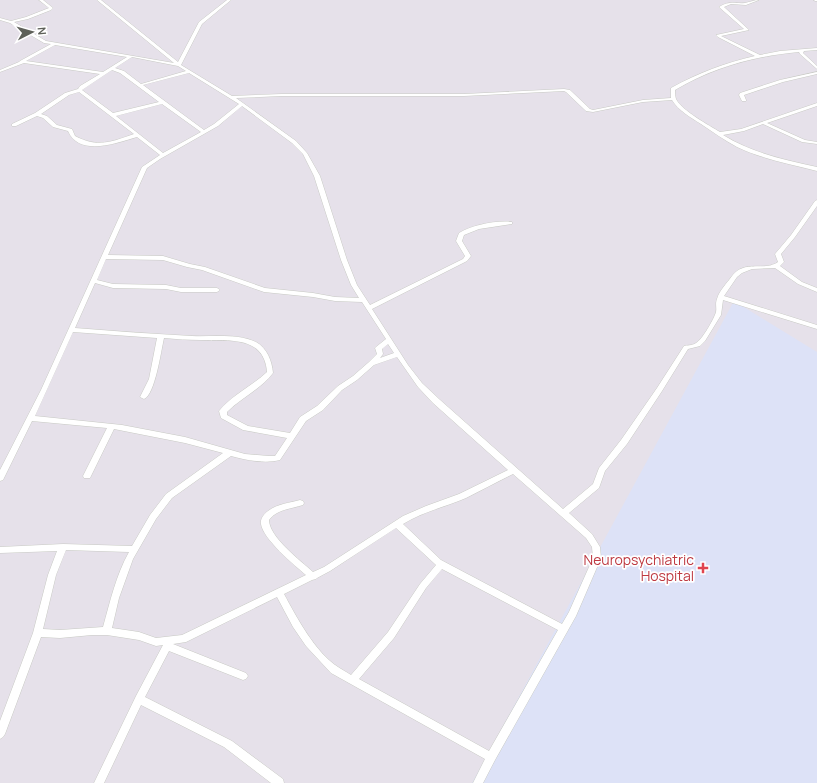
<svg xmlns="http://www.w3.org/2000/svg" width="817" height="783" viewBox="0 0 817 783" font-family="Manrope,sans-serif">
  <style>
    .medical { fill: #dde2f7 }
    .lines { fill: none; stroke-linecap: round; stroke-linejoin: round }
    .minor-casing { stroke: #c8cac4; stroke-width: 1 }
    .minor { fill: #fff; fill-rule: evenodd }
    .health-dot { fill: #e0444e; stroke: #fff; stroke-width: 1.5 }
    .labels { text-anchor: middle; stroke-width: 3.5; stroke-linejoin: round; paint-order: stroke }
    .near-health-label { font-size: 14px; fill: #be3a42; stroke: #fff; text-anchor: end }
  </style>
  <rect width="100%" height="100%" fill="#e6e1ea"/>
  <path class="medical" d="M734,301l83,51v431h-345z"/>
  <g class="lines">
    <g class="minor-casing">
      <path id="minor" d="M39,0h4l10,8 -2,2 -23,9 -14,3 32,19 128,22 -77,-63h4l77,62 21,-40 28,-22h4l-29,24 -21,41 51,31 50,-2h182l100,-5 6,1 20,19 3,1 50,-10 28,-2v-10c27,-15 54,-25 84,-32l-37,-19 -2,-2 28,-6 -25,-22c12,-7 15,-3 26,-4 5,-1 9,-3 14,-3l-13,5 -15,-1 -7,3 25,23 -28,6 39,19 20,-4 37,-3v2l-13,1 -1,2 14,13v3l-17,-15 -1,-2c-44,4 -85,15 -124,38 0,3 0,6 1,9 5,11 34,27 44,33l21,-3 76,-26v3l-50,17 38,17 12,2v2l-15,-2 -39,-18 -19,7 -21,4c29,18 62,25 94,32v4c-27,-7 -55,-12 -80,-24 -13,-7 -24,-15 -36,-23 -11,-7 -22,-13 -29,-24l-29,2 -50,10 -7,-1 -20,-19 -2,-1 -100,5h-182l-46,2 60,43 11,12 13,23 27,84 10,25 13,20 93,-46 2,-3 -9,-15 3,-8c13,-8 38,-13 53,-11v2l-33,5 -15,6 -2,6 9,15 -4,5 -95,48 36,56 14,18 17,16 124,110 30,-25 6,-16 22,-28 36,-52 27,-42c3,-1 8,0 12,-3 6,-3 18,-24 20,-31 1,-4 -1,-8 1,-13 2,-8 10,-16 15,-23 13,-17 32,-4 46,-14l-3,-8 16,-19 24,-34 2,-1v6l-22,31 -14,17 3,8 -4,4 22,16 15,6v4l-19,-8 -23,-16 -23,1 -10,4 -5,4 -13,19 93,29v4l-94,-29 -2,15 -16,26 -5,5 -12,3 -26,42 -35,53 -22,27 -6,17 -30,25 23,21 8,13 1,11 -25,58 -81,144 -12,23h-10l12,-24 -154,-86 -25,-27 -13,-19 -16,-30 -91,45 -13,2 73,29 2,3 -2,3 -3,1 -74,-29 -24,46 87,44 51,38 1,4h-13l-47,-36 -83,-42 -37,78h-10l42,-87 27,-51 -7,1 -17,-6 -32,-5h-15l-32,3 -19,-1 -36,97 -2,3 -3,2v-18l33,-88 15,-58 9,-24 -57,2v-6l63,-3 69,2 18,-31 16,-21 57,-41 -38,-10 -71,-14 -23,47 -1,2h-6l-1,-2 24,-48 -75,-7 -28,57 -1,2 -3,1v-11l41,-80 101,-223 18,-12 -23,-18c-20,6 -58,20 -69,-6l-15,-4 -10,-9 -6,-2 -21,10h-4v-2l23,-11 30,-20 13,-4 2,-3 20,-12 -76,-11 -24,9v-2l19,-8 1,-1 31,-17 -7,-1 -34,-20 -10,-3v-2l11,3 15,-4 23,-9zM55,45l72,12 -24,15 -77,-11zM132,57l46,9 8,5 -45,13 -17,-13 -9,-3zM112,70l8,3 39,29 -46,11 -31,-23zM189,73l50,31 -25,20 -10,6 -61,-45zM79,92l55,42c-23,8 -36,14 -59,2l-3,-7 -15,-4 -10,-9 -6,-2 28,-19zM162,104l39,28 -38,21 -47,-37zM242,106l50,37 11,11 11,22 27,84 10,25 8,13 -24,-1 -22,-4 -48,-5 -60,-21 -15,-3 -27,-8 -55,-1 39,-87 13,-9 58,-33zM106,259l57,1 24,7 15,3 62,22 49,5 22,4 27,1 24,37 -10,8 -1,1 2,6 -8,8 -16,14 -15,10 -21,20 -17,11 -10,16 -42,-7 -21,-11v-3c14,-14 34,-23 46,-39 -1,-12 -6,-25 -17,-31 -19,-9 -44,-5 -64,-6 -39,-2 -78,-5 -117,-8l20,-45 18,5 53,1 15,3h36l3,-2 -3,-2h-36l-15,-3 -53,-1 -16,-4zM73,332l84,6 -8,41 -9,18 4,2c11,-4 17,-48 20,-61 12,1 25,2 37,2 27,1 63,-5 66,32 -15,14 -35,23 -48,39l2,7 22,12 44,8 -12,18h-6l-24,-2 -60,-17 -63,-12 -87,-9zM388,344l6,9 -14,5 3,-4 -1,-5zM397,357l21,30 15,16 75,67 -49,24 -33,12 -23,10 -79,51 -11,5c-12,-11 -44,-35 -44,-52 8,-11 22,-11 34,-15l1,-2 -1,-2 -3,-1c-11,3 -23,4 -32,11 -4,3 -8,8 -7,13 2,15 33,41 45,51l-124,60 -26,3 -17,-6 -27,-4 7,-30 14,-39 23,-40 16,-21 59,-42c15,4 33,8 49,4l26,-39 17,-11 19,-20 15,-10 17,-15zM513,474l73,64 6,9 1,11 -24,54 -7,12 -121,-64 -38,-36c19,-12 42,-17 63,-26 16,-8 31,-16 47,-24zM396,528l40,37 -16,19 -32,48 -37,43c-4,-3 -9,-5 -13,-8 -23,-15 -41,-49 -54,-73l28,-14 4,-1 1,-1 13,-7zM66,550l63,2c-13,23 -19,50 -26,75l-43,3 -17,-1 13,-54zM442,569l116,61 -69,121 -130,-72 35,-41 32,-50z
        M814,0h3v1h-2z
        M817,72v2l-34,8 -39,13 2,5v1h-4l-3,-6 1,-2 40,-13z"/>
    </g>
    <use href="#minor" class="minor"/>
  </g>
  <path class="health-dot" d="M701 562h4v4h4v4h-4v4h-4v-4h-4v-4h4z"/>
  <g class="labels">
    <g class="near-health-label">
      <text x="694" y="565">Neuropsychiatric<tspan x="694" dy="16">Hospital</tspan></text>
    </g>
  </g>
  <g transform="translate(32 32) rotate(84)" stroke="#ffffff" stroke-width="3" paint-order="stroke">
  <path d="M0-3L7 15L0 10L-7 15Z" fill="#5e6059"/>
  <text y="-6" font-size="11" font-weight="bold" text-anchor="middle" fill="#5e6059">N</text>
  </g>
</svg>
